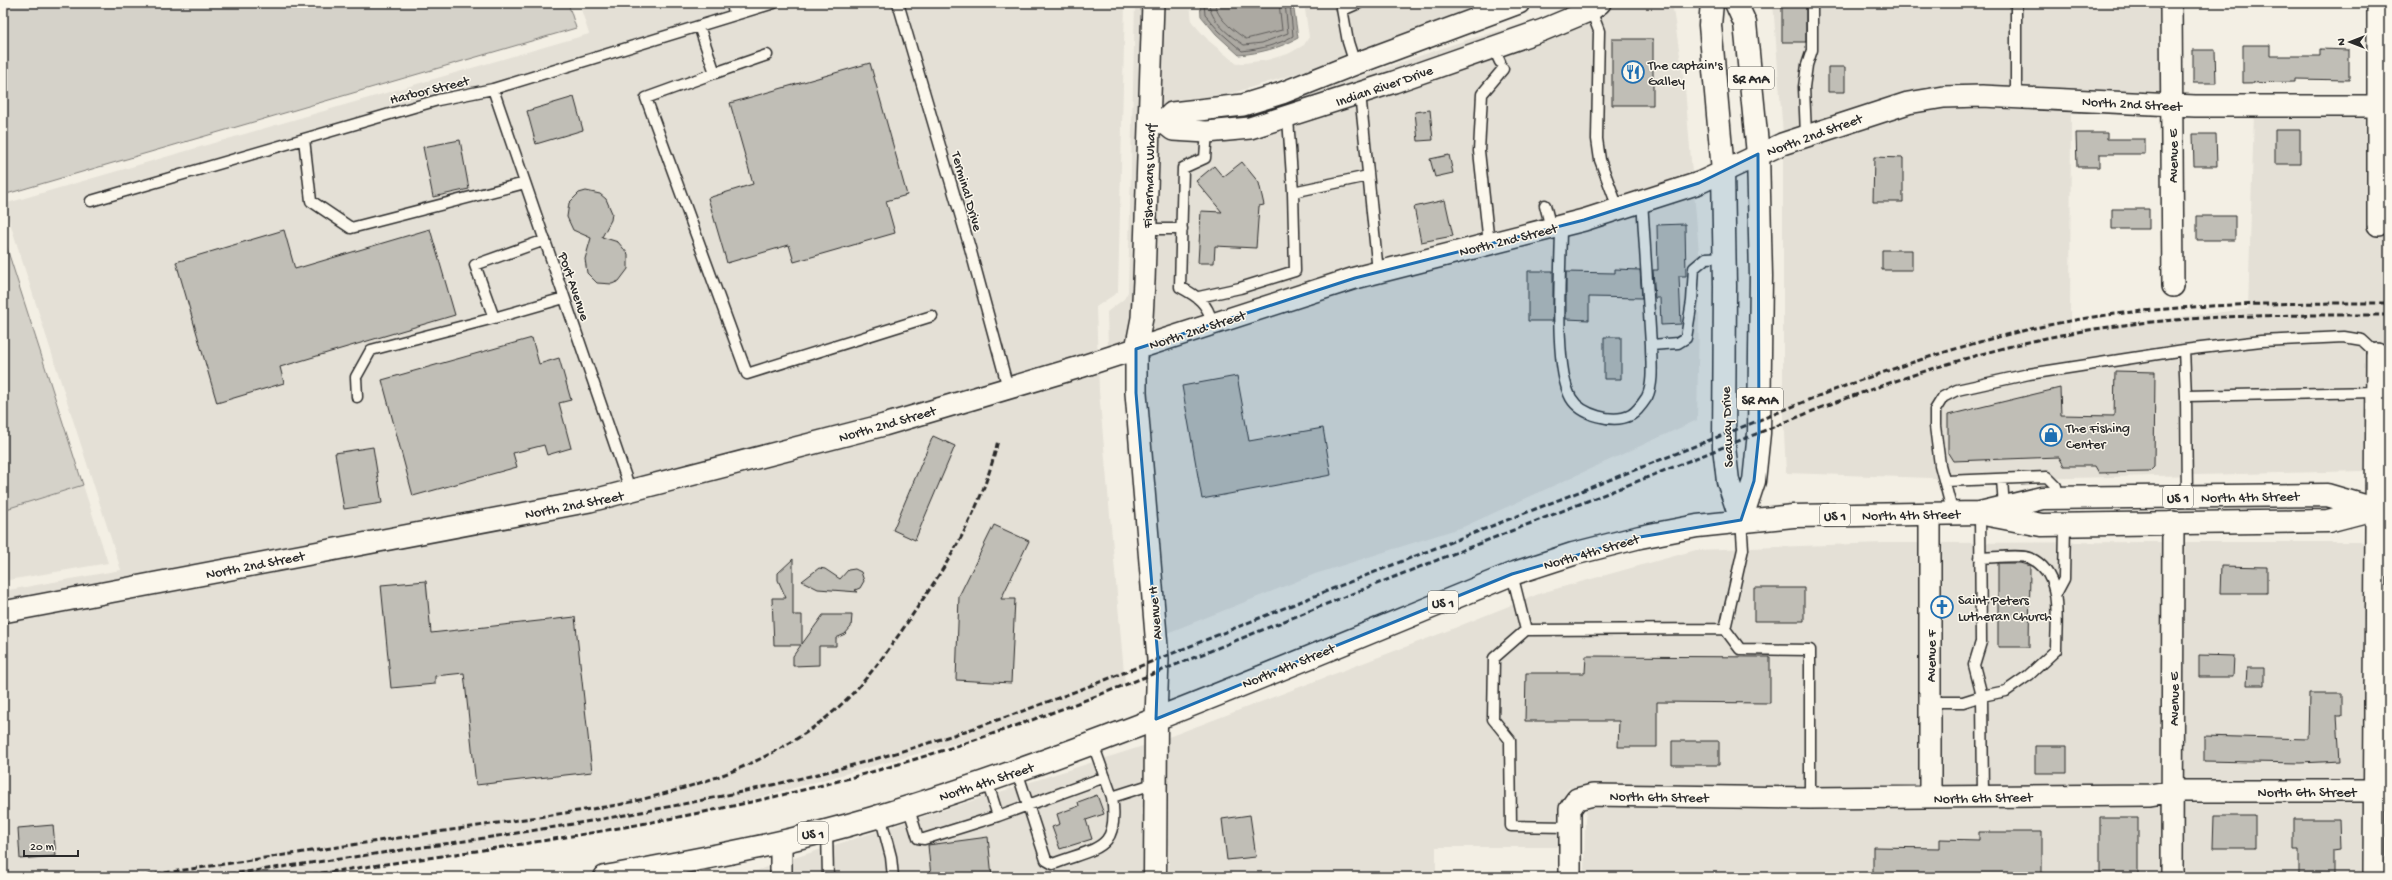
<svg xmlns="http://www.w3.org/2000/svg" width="2392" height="880" viewBox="0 0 2392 880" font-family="'Gochi Hand',sans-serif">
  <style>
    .built { fill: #e4e0d6 }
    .green { fill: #d5d2c9; stroke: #807e7a }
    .water { fill: #aca9a2; stroke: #787772 }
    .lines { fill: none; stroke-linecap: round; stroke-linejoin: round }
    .shore { stroke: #5f5d5b; stroke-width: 1 }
    .building { fill: #c0beb6; stroke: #2b2b2b }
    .service-casing { stroke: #2b2b2b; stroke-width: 13 }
    .minor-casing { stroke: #2b2b2b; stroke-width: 24 }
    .tertiary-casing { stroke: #2b2b2b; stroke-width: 25 }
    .primary-casing { stroke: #2b2b2b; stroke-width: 25 }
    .service { stroke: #fbf7ec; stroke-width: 10 }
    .minor { stroke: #fbf7ec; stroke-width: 21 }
    .tertiary { stroke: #fbf7ec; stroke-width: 22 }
    .primary { stroke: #fbf7ec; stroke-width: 22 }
    .rail { stroke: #2b2b2b; stroke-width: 3; stroke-dasharray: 6 3; stroke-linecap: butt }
    .marked { fill: #1f6fb2; fill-opacity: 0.2; stroke: #1f6fb2; stroke-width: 3; stroke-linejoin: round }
    .labels { text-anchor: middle; stroke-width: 3; stroke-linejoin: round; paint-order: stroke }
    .shield { fill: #fbf7ec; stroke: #696865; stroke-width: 1 }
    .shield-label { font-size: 13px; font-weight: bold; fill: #2b2b2b }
    .poi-label { font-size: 14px; fill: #2b2b2b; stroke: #fbf7ec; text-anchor: start }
    .street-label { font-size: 14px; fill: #2b2b2b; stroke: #fbf7ec }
  </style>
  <rect width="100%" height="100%" fill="#f3efe4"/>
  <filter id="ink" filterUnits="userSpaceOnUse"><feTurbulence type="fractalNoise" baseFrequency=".025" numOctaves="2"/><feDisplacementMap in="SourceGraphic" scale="8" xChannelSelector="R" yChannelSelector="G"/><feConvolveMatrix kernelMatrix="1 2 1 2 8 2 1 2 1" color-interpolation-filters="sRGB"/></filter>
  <g filter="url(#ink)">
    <path class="built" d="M579,3h546l-7,289 -22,15 3,84 26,293 -124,47 -291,80 -407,66h-300v-286l118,-21 -117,-366 585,-170z
      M1135,3h8l-12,316 -5,23 -18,6 -1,-36 17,-13 4,-7z
      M1164,3h26l2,19 17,19 28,23 30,-4 21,-6 16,-9 5,-8 -5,-34h221l-318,98 -46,4z
      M1596,3h76l13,85 7,84 -111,39 -431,123 5,-53 6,-156 84,-9 218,-75z
      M1773,3h390l-1,92 -235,-5 -41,8 -103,37z
      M1963,108l108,3 -1,219 178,-21 6,-195 114,1v119h16l2,65h3v172h-3l1,-126 -21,-1 -1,127 -376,9 -203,-7 -3,-61v-257l110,-39 35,-7z
      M1694,192l6,72 -3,156 -234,107 -148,47 -148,59 -21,-240 1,-38 211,-68z
      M83,485l25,78 -105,18v-71z
      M2163,542l-1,241 -13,3 -209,2v-245z
      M2184,542h181l-1,240h-181z
      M2386,542h3v240h-4z
      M1883,543h36v245h-350l-4,5 2,7 -4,47h-127v30h-267l-3,-139 276,-105 99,-40 155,-43z
      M1146,745l2,132h-356l-1,-18z
      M2364,800l-1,77h-181l1,-76z
      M2385,800h4v77h-5z
      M2162,803l-1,74h-577l1,-58 2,-12 7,-2z
      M770,866l1,11h-35h2z"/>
    <path class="green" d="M3,3h565l8,25 -573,167z
      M3,236l80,249 -80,25z"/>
    <path class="water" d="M1200,3h93l5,35c-18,10 -38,15 -59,17l-23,-21 -15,-18z"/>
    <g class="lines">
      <path class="shore" d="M1204,3l1,12 14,16 23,20c18,-2 36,-6 51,-15l-3,-33
        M1209,3c1,18 21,33 35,42l18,-2 26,-10 -3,-30
        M1215,3c1,15 19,28 31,36l36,-9 -3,-27"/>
    </g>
    <path class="building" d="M1782,3h24v39h-24z
      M1612,39h41v66h-41z
      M2243,45h27v11h50v-7l29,1v30l-54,-1v3l-52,1z
      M2193,50h22l1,33h-23z
      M870,63l37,132 -21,6 9,32 -101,29 -5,-17 -62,18 -19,-65 45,-14 -23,-81z
      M1828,67h17v25h-17z
      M574,97l9,33 -47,14 -9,-33z
      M1430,110l3,30 -15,1 -3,-29z
      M2275,130h25v34h-25z
      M2076,133h31v6h38v15h-45v13h-23z
      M2193,134h23l1,32h-23z
      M460,140l9,49 -36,8 -10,-50z
      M1449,155l4,18 -18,4 -5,-18z
      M1874,157l29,1v44h-30z
      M1242,162l17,21 5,22 -5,1 -3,42 -41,-2 -1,17h-16l3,-52 21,1 -26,-31 18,-15 9,11z
      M586,191l14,3 6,5 6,14 -1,7 -9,17 16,5 10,12v15l-9,12 -7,3 -15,-1 -10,-10 -2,-14 6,-21 -18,-8 -6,-13 2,-14 10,-10z
      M1445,200l8,36 -32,6 -7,-35z
      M2112,209h37v20h-37z
      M2197,216h38v24h-38z
      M1685,224l1,52h-7l2,48 -20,1 -1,-27h-5l-2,-28h5l-1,-45z
      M430,229l25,86 -175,52 4,16 -67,20 -41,-141 108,-32 11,39z
      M1882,250h30v20h-30z
      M1615,269l25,1 2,28 -53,-1v23l-23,-1v-47l49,1z
      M1528,271h25v50h-25z
      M1604,337h17v42h-17z
      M532,338l7,26 20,-6 12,42 -12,3 12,45 -24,7 -3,-10 -31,8 4,14 -104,29 -31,-116z
      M2115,371l40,1 -1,95 -5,5 -50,1 -4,-7h-31l-5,-9 -106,4 -5,-8v-38l112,-27 1,27 53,1z
      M1237,376l12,65 74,-13 8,47 -129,24 -20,-113z
      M933,436l22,10 -40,94 -22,-10z
      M373,447l9,56 -38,6 -9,-56z
      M994,525l35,16 -28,58h14l-4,84 -55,-3 3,-84z
      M793,559v56h9v29l21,-29h29l-1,12 -6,7 -9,4v8h-17v19l-26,1v-10l8,-11h-27l-2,-47h14l-8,-18v-7z
      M1998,563h22l10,3 -1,81h-31z
      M2221,566l46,1v26h-47z
      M819,568l6,1 15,10 8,-9 7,-1 6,3 3,9 -4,7 -5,2 3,2 -40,-3 -16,-8z
      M426,581l5,52 144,-16 17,155 -116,13 -12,-112 -29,3v8l-44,4 -10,-103z
      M1754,588h50v33h-50z
      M2199,655l35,1 -1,21h-34z
      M1586,656l184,1v46l-113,-1v45h-39l1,-26h-94l1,-48h59z
      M2247,668h17v17h-18z
      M2309,694h33v22h-5l3,45 -40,2 -96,-2v-25l104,3z
      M1672,741h47v24h-47z
      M2035,746h32v27h-32z
      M1097,795l7,19 -18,6 6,19 -32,10 -8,-22 8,-3 -3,-10 22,-8 -1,-4z
      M1250,815l6,42 -29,3 -5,-41z
      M2214,816h41v32h-42z
      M2100,818h38v59h-38z
      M2294,819h45l1,30 -7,1v27h-34v-27h-5z
      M53,825l3,31 -36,3 -2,-31z
      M1979,832h63v45h-169v-30l67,1v-9l39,1z
      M988,837l4,40h-61l-3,-32z"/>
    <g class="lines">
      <g class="service-casing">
        <path id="service" d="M732,3l2,11
          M898,3l72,245 38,140
          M1341,3l7,39 7,22
          M1474,3l5,15
          M2016,3v94
          M1343,10l16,-7
          M1591,10l8,21 -2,108 3,21 18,48
          M699,26l16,47 52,-18
          M1493,47l7,15
          M715,73l-69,25 101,276 185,-58
          M493,89l138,403
          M1360,93l18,179
          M1207,132l-2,26 -22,10 -3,119c17,9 28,16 32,36
          M1806,135l-2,-48 3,-22 5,-15v-47
          M304,139l7,62 40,27 174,-45
          M1293,192l75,-16
          M1642,200l9,145 27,-2 8,-5 6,-37 2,-33 12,-10 19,-1
          M91,201l347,-101 55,-11 281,-86
          M1545,205l6,23
          M1561,226c0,40 -8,140 10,172 10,17 42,26 60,17 7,-4 12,-12 16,-18 7,-14 4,-37 4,-52
          M1146,229h36
          M1489,244l-10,-93 3,-57 21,-25
          M1199,297l41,-9 55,-17 -2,-79 -5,-74
          M494,318l70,-20
          M2186,396l-2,-46 77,-9 83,-4 18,3 15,14
          M357,397l-1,-20 15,-27 123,-32 -19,-53 70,-25
          M2002,479l2,29
          M1946,481l101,-4 9,9 1,12
          M2187,497l-1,-101 190,-4
          M1980,513l1,129 -7,23 8,31 24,-5 23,-16 27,-25c0,-29 8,-77 -26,-92 -9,-4 -39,0 -50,0
          M1953,514l-13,-49 -5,-39v-16l8,-13 14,-7 72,-16 155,-24
          M1512,574l14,56 199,-1 18,-80 -2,-29
          M2056,594l8,-15 1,-55
          M1725,629l15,20 70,1v148
          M1526,630l-32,28 -1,61 17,21 1,86 58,1
          M1930,702h33l19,-6 1,101
          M1093,744l19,53
          M1017,771l29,89 7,4c44,-17 67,-13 59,-67l44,-14
          M987,781l11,35
          M908,806l10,32 6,1 74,-23 107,-39
          M880,815l11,42 2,20
          M827,830l1,47"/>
      </g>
      <g class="minor-casing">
        <path id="minor" d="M1153,3l-9,278 -2,37 -6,31v44l22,266 -2,60
          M2171,3l2,283
          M1163,122l10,8 34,2 43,-4 144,-46 149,-52 48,-20 9,-7
          M1150,123l13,-1 9,-9 71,-8 39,-12 73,-29 164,-61
          M2378,225v-222
          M1930,515v282
          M3,612l587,-111 294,-76 196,-58 275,-89 229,-58 115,-37 83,-39 126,-41 36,-6 38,-1 213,10h194
          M781,842v35
          M1570,877v-68l7,-10 16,-4 217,3 340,-3 23,-4h216
          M2172,877l1,-355
          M2374,877l3,-523"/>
      </g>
      <g class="tertiary-casing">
        <path id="tertiary" d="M1155,877l1,-158"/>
      </g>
      <g class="primary-casing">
        <path id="primary" d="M1712,3l-2,22 13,146 2,115 -1,161 4,34 13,39
          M1736,3l9,20 13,131 3,122 -2,157 -5,48 -13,39
          M1989,515l53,10 286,-4 46,-12
          M605,877c90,-17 181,-33 268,-59 219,-66 428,-158 639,-244l61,-20 67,-17 57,-11 96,-10 187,-3 62,-15 285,-3 48,14"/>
      </g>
      <use href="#service" class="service"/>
      <use href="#minor" class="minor"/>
      <use href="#tertiary" class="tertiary"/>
      <use href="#primary" class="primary"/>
      <path class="rail" d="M138,877l480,-72c84,-19 170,-46 232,-109 27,-28 49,-61 71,-94 35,-51 63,-100 77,-162
        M211,877c215,-31 432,-56 642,-112 161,-43 315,-111 469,-172 165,-66 332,-129 496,-197 91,-34 185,-66 282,-80 95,-13 193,-13 289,-13
        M294,877c189,-27 379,-51 563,-101 158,-43 310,-108 462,-169 167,-67 335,-131 501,-199 92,-34 185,-66 282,-80 95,-14 192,-13 287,-13"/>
    </g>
  </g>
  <path class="marked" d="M1758,154l1,279 -5,48 -13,39 -101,17 -128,37 -356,145 2,-60 -22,-266v-44l219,-71 229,-58 115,-37z"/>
  <defs>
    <g id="restaurant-ring" transform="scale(1.15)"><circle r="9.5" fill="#fbf7ec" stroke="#1f6fb2" stroke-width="1.5"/><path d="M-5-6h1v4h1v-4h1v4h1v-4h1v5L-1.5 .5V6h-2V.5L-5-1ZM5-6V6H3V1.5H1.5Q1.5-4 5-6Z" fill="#1f6fb2"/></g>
    <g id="shop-ring" transform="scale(1.15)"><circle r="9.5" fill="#fbf7ec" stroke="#1f6fb2" stroke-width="1.5"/><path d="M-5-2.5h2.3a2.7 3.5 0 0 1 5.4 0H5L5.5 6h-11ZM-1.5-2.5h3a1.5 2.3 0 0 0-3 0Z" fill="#1f6fb2"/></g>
    <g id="church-ring" transform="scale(1.15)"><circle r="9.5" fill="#fbf7ec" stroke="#1f6fb2" stroke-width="1.5"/><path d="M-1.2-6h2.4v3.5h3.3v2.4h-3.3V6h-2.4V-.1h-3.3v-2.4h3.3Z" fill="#1f6fb2"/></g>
  </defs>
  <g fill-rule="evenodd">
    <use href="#restaurant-ring" x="1633" y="72"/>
    <use href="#shop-ring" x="2051" y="435"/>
    <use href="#church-ring" x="1942" y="607"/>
  </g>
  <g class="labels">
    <g class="shield">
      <rect x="1728" y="67" width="46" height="22" rx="3"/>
      <rect x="1737" y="388" width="46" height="22" rx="3"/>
      <rect x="2163" y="486" width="30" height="22" rx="3"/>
      <rect x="1820" y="504" width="30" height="22" rx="3"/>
      <rect x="1428" y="591" width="30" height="22" rx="3"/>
      <rect x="798" y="822" width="30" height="22" rx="3"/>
    </g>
    <g class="shield-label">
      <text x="1751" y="83">SR A1A</text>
      <text x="1760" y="404">SR A1A</text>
      <text x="2178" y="502">US 1</text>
      <text x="1835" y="520">US 1</text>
      <text x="1443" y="607">US 1</text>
      <text x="813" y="838">US 1</text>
    </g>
    <g class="poi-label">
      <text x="1648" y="69">The captain's<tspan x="1648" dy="16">Galley</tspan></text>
      <text x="2066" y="432">The Fishing<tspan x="2066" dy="16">Center</tspan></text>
      <text x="1958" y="604">Saint Peters<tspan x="1958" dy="16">Lutheran Church</tspan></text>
    </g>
    <g class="street-label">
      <text transform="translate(1384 85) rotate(-19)" y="5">Indian River Drive</text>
      <text transform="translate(429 89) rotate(-14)" y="5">Harbor Street</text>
      <text transform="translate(2132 103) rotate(3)" y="5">North 2nd Street</text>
      <text transform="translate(1814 134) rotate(-20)" y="5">North 2nd Street</text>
      <text transform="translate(2172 156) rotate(-90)" y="5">Avenue E</text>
      <text transform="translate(1148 176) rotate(-88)" y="5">Fishermans Wharf</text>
      <text transform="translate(968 191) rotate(74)" y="5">Terminal Drive</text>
      <text transform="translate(1508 239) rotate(-14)" y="5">North 2nd Street</text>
      <text transform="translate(575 286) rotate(71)" y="5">Port Avenue</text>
      <text transform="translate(1197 329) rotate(-18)" y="5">North 2nd Street</text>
      <text transform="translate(887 423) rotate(-16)" y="5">North 2nd Street</text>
      <text transform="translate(1726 427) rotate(-92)" y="5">Seaway Drive</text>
      <text transform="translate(2250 496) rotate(-1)" y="5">North 4th Street</text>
      <text transform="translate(574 504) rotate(-11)" y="5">North 2nd Street</text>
      <text transform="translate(1911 514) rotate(-1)" y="5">North 4th Street</text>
      <text transform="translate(1591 551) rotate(-16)" y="5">North 4th Street</text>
      <text transform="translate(255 564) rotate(-11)" y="5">North 2nd Street</text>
      <text transform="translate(1154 613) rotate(-95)" y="5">Avenue H</text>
      <text transform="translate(1930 656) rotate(-90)" y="5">Avenue F</text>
      <text transform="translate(1288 665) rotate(-22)" y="5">North 4th Street</text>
      <text transform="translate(2173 699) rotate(-90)" y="5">Avenue E</text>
      <text transform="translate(986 781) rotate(-18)" y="5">North 4th Street</text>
      <text x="2307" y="796">North 6th Street</text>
      <text transform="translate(1659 796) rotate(1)" y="5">North 6th Street</text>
      <text transform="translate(1983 797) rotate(-1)" y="5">North 6th Street</text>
    </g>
  </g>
  <rect width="2392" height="880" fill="none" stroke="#fbf7ec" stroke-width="16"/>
  <rect x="8" y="8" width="2376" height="864" fill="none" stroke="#2b2b2b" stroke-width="1.5" filter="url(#ink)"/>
  <g transform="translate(2350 42) rotate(270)" stroke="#fbf7ec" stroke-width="3" paint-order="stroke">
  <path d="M0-3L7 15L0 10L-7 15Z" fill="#2b2b2b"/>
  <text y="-6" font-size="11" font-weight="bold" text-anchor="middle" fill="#2b2b2b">N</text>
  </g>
  <path d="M24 850v6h54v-6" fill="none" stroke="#2b2b2b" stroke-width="2"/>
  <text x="30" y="850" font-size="12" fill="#2b2b2b" stroke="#fbf7ec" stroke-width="3" paint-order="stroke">20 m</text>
</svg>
